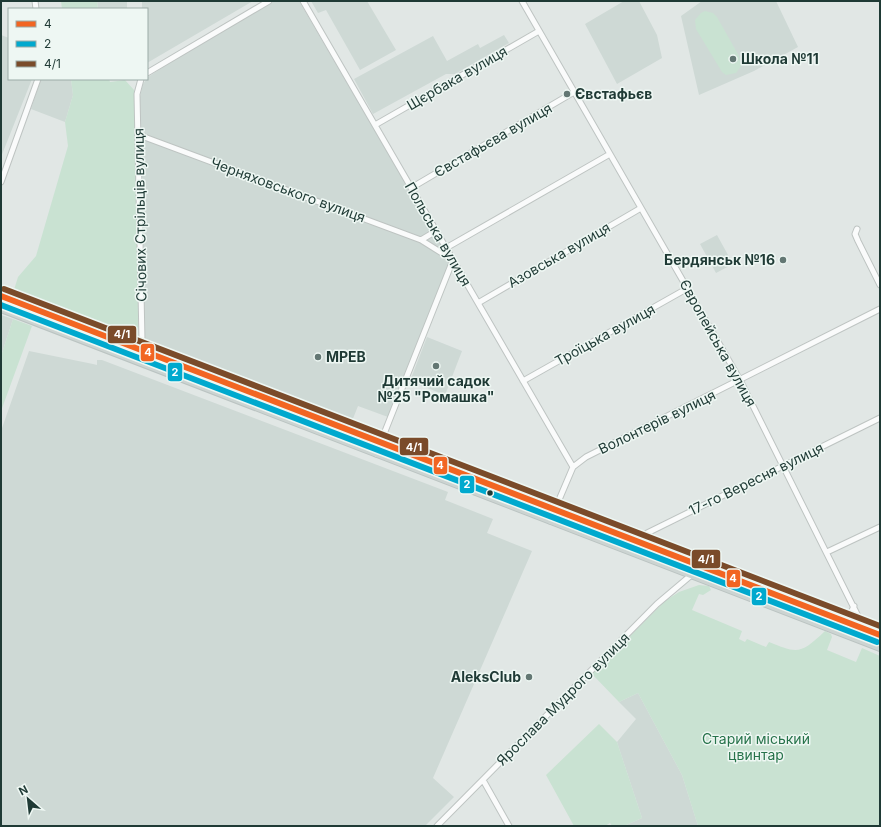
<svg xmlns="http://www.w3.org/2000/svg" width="881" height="827" viewBox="0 0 881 827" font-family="Inter,sans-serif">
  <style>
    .built { fill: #ced9d5 }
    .green { fill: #c9e2d2 }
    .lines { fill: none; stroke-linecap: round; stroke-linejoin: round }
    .minor-casing { stroke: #bec4c2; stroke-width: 7 }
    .major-casing { stroke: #bbc4c2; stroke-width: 8 }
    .minor { stroke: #fafbfb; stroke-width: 5 }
    .major { stroke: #ccd4d2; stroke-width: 6 }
    .bus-1-casing { stroke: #eef7f3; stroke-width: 9 }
    .bus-2-casing { stroke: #eef7f3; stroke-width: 9 }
    .bus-3-casing { stroke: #eef7f3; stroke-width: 9 }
    .bus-1 { stroke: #f26522; stroke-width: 6 }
    .bus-2 { stroke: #00a9ce; stroke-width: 6 }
    .bus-3 { stroke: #7a4b2a; stroke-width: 6 }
    .poi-dot { fill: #637773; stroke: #eef7f3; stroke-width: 1.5 }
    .bus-dot { fill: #1f3a35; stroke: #eef7f3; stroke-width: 1.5 }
    .labels { text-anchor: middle; stroke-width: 3; stroke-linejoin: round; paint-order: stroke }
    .poi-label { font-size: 14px; font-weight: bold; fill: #1f3a35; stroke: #eef7f3; text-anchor: start }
    .street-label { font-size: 14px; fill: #1f3a35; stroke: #eef7f3 }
    .park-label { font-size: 14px; fill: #27734b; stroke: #eef7f3 }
    .line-badge { stroke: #eef7f3; stroke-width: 1.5 }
    .badge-label { font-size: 11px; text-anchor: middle; font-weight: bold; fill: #fff }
  </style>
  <rect width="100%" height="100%" fill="#e1e7e5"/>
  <path class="built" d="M97,1h30v8h-29z
    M142,1h111l-106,62v-54h-5z
    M275,1h24l152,260 -63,156 -30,-11 -8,20 -205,-79 -5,-250 3,-13 5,-7 35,-23z
    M311,1h56l29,49 -36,20 -34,-60 -8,3z
    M624,1h15l18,34 5,23 -45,26 -32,-60z
    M702,1h74l22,46 -44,24 -55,24 -18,-79z
    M1,35l8,3v41h23l-31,78z
    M504,35l5,8 -54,31h-9l-73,40 -19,-35 79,-43 14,25 31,-17 2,4z
    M41,79h30l2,16 -8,27 -34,-13z
    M717,235l16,29 -17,9 -16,-29z
    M1,315l12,4 -12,37z
    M427,337l35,14 -17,44 -35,-14z
    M29,351l64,13 4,1v-5h5l346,132 -3,8 48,19 -6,14 45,18 -99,227 21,19 -29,29h-424v-395z
    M638,693l44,82 16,51h-74l18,-8 -25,-76 19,-23 -17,-17z"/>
  <path class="green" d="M61,1h36l1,8h-36z
    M705,11l8,2 4,4 22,39 2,10 -5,7 -10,2 -4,-3 -26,-43 -1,-9 6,-7z
    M71,79h38l1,3 15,-2 9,10 3,59 1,170v18l-5,3 -120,-47 5,-16 18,-21 32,-110 -3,-24 8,-27z
    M1,300l34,13v3l-2,2 -32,-12z
    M41,317l53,18 36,15 1,3 -3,2 -87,-34z
    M13,319l19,7 -31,85v-55z
    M141,355h3l145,56 1,3 -3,2 -145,-57z
    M304,417l37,14v3l-2,2 -37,-14 -1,-3z
    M349,434l25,10 1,3 -3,2 -25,-10 -1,-3z
    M381,447l162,62 1,3 -3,2 -160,-62z
    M559,515l131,50 1,4 -3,1 -131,-50 -1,-3z
    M707,573h2l150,57 1,3 -3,2 -149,-58z
    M699,585l10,1 2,4 -8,5 -4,-1 -7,16 50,21 -3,8 6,3 2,-3 19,8 3,-5c29,12 32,12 56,-11l6,3 1,3 -5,13 29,12 6,-14 18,8v170h-182l-16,-51 -44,-82 -19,9 -27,-28 73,-73 14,-9z
    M599,724l18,18 25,76 -18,8h-12l-2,-3 -5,3h-31l-28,-51z"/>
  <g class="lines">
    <g class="minor-casing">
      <path id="minor" d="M35,1l1,8
        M303,1l270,466
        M522,1l218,379 125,250 -4,10
        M147,73l122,-72
        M375,125l164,-94
        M139,135l282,105 15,-9
        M1,182l37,-103
        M411,188l163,-96
        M857,229l-2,5 3,7 22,44
        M446,248l164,-94
        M478,303l163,-95
        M134,359l8,-18 -5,-247 4,-15
        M523,381l165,-93
        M376,454l77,-194 -32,-20
        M550,521l23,-54 13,-10 294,-148
        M633,540l247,-122
        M827,552l53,-25
        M841,620l9,-5 4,-9
        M872,644l4,-10 3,-2
        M483,780l26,46
        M437,826l220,-222 45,-38"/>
    </g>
    <g class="major-casing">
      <path id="major" d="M1,296l879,339
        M1,309l879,339"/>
    </g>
    <use href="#minor" class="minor"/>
    <use href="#major" class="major"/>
    <g class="bus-1-casing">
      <path id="bus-1" d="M1,296l879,339"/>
    </g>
    <g class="bus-2-casing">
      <path id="bus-2" d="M1,305l876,337"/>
    </g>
    <g class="bus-3-casing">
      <path id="bus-3" d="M4,289l876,337"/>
    </g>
    <use href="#bus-1" class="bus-1"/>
    <use href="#bus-2" class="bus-2"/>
    <use href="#bus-3" class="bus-3"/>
  </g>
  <g class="poi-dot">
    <circle cx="733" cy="59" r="4"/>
    <circle cx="567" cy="94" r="4"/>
    <circle cx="783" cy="260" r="4"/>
    <circle cx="318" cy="357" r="4"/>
    <circle cx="436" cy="366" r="4"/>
    <circle cx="529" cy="677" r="4"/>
  </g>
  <circle class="bus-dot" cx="490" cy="493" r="3.5"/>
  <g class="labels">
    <g class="poi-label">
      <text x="741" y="64">Школа №11</text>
      <text x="575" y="99">Євстафьєв</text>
      <text x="775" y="265" text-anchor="end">Бердянськ №16</text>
      <text x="326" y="362">МРЕВ</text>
      <text x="436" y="386" text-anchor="middle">Дитячий садок<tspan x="436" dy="16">№25 "Ромашка"</tspan></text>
      <text x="521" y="682" text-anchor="end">AleksClub</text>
    </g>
    <g class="street-label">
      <text transform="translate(457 78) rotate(-30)" y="5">Щєрбака вулиця</text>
      <text transform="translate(493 140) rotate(-30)" y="5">Євстафьєва вулиця</text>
      <text transform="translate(288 190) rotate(20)" y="5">Черняховського вулиця</text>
      <text transform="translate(140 215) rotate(-91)" y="5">Січових Стрільців вулиця</text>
      <text transform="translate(438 234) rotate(60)" y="5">Польська вулиця</text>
      <text transform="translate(559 255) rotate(-30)" y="5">Азовська вулиця</text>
      <text transform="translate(605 335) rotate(-29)" y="5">Троїцька вулиця</text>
      <text transform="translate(718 343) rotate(61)" y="5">Європейська вулиця</text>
      <text transform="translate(657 422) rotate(-26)" y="5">Волонтерів вулиця</text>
      <text transform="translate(756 479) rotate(-26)" y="5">17-го Вересня вулиця</text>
      <text transform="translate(563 699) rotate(-45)" y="5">Ярослава Мудрого вулиця</text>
    </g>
    <g class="park-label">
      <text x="756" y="744">Старий міський<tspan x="756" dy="16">цвинтар</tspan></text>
    </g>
  </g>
  <g class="line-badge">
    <rect x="107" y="325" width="30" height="19" rx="4" fill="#7a4b2a"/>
    <rect x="140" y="343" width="15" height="19" rx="4" fill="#f26522"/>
    <rect x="167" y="362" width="16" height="20" rx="4" fill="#00a9ce"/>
    <rect x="399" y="437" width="30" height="19" rx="4" fill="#7a4b2a"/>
    <rect x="433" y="456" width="15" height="19" rx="4" fill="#f26522"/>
    <rect x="459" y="475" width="16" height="19" rx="4" fill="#00a9ce"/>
    <rect x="691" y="549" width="30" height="20" rx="4" fill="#7a4b2a"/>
    <rect x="726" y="569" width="15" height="19" rx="4" fill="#f26522"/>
    <rect x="751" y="587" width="16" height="19" rx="4" fill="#00a9ce"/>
  </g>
  <g class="badge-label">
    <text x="122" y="338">4/1</text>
    <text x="148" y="356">4</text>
    <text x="175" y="376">2</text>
    <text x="414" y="451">4/1</text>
    <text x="440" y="469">4</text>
    <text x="467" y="488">2</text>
    <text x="706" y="563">4/1</text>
    <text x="733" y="582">4</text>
    <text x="759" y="600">2</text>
  </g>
  <rect width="881" height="827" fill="none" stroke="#1f3a35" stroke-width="4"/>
  <rect x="8" y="8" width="140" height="72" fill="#eef7f3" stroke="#9baba7"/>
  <rect x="16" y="21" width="20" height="6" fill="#f26522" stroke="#9baba7"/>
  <text x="44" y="28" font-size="12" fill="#1f3a35">4</text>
  <rect x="16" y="41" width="20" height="6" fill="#00a9ce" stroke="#9baba7"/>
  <text x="44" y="48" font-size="12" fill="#1f3a35">2</text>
  <rect x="16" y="61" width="20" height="6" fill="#7a4b2a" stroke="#9baba7"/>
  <text x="44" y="68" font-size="12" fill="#1f3a35">4/1</text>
  <g transform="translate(28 799) rotate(332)" stroke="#eef7f3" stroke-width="3" paint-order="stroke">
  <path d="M0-3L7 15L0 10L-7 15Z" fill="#1f3a35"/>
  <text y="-6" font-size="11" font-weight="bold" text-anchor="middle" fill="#1f3a35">N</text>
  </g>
</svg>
